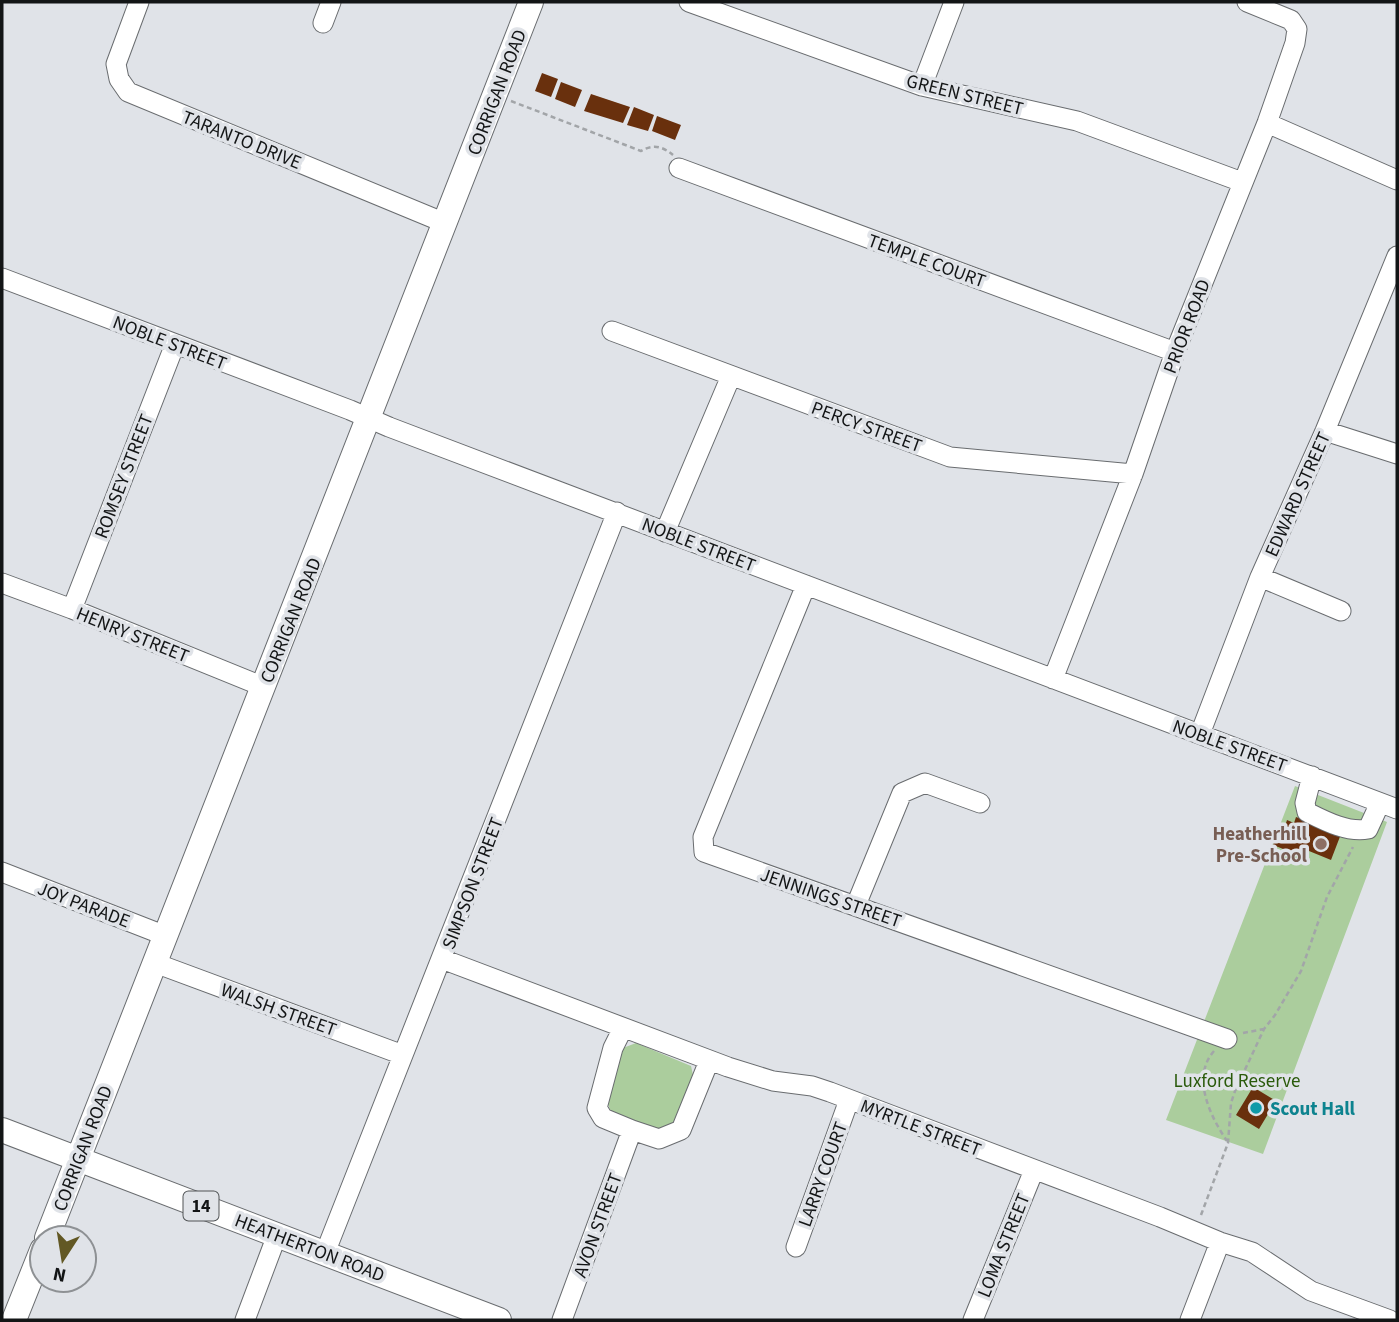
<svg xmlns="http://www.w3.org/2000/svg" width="1399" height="1322" viewBox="0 0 1399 1322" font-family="'Source Sans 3',sans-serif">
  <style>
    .green { fill: #abcd9d }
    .building { fill: #69300d }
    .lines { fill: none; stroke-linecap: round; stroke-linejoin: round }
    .minor-casing { stroke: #696c6f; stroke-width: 21 }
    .major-casing { stroke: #696c6f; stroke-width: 26 }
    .path { stroke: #a2a5a8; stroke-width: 2.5; stroke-dasharray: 5 3.5; stroke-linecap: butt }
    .minor { stroke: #fff; stroke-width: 19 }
    .major { stroke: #fff; stroke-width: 24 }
    .education-dot { fill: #8d6e63; stroke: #e0e3e8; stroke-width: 2.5 }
    .culture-dot { fill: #0f9aa8; stroke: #e0e3e8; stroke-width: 2.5 }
    .labels { text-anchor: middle; stroke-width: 7; stroke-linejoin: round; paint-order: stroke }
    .shield { fill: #e0e3e8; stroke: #505355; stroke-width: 2 }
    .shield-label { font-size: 18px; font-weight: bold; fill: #131516 }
    .street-label { font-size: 19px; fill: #131516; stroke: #e0e3e8 }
    .education-label { font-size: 19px; font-weight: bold; fill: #785e54; stroke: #e0e3e8; text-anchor: end }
    .park-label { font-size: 19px; fill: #2a5a0b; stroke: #e0e3e8 }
    .culture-label { font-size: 19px; font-weight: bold; fill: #0d838f; stroke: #e0e3e8; text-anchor: start }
  </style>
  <rect width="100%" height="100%" fill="#e0e3e8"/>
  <path class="green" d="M1295,786l92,36 -124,332 -97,-34z
    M636,1043l55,23 2,9 -20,48 -15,7 -47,-18 -6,-16 18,-48z"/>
  <path class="building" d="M542,73l16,6 -7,18 -16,-6z
    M561,82l21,8 -7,17 -20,-8z
    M591,94l39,13 -7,16 -39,-12z
    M634,107l20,8 -6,16 -21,-6z
    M657,116l24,9 -6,15 -23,-9z
    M1296,817l45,17 -10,26 -22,-9 -3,7 -33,-13 8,-20 4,1 2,-6 7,3z
    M1253,1087l23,14 -17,28 -23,-14z"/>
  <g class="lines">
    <g class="minor-casing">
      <path id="minor" d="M139,2l-23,62 3,15 9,13 317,131
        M689,2l233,84 155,35 165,61
        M323,23l8,-21
        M922,86l32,-84
        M1267,123l130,57
        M679,168l496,184
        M2,278l348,132 39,17 1008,382
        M612,331l338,126 183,17
        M1325,431l72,23
        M665,532l66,-156
        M1260,577l81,34
        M2,583l70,26 192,78
        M806,585l-103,252 1,15 523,187
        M72,609l103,-265
        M1053,679l80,-205 42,-122 92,-229 28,-80 2,-14 -6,-9 -44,-18
        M1200,734l60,-157 65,-146 72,-175
        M1312,776l-7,27 2,9c18,9 41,21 61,17l12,-26
        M2,872l164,64
        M856,905l46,-112 23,-10 55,20
        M442,959l286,108 45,14 39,5 18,6 330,125 60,25 32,10 59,39 79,29
        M155,963l248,92
        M623,1028l-10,20 -16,60 6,10 29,12
        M796,1247l53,-147
        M325,1253l292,-741
        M245,1320l32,-85
        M562,1320l70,-190 27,9 22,-9 28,-69
        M973,1320l61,-150
        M1190,1320l30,-78"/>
    </g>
    <g class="major-casing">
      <path id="major" d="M2,1130l497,190
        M47,1238l484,-1236
        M14,1320l28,-70"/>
    </g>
    <path class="path" d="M511,101l130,50c12,-7 21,-5 32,4
      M1243,1033l21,-4
      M1214,1051c-23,26 -4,65 13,90
      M1201,1215l27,-72 3,-40 4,-12 29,-62 11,-14 26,-44 26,-74 26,-50"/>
    <use href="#minor" class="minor"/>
    <use href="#major" class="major"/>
  </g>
  <circle class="education-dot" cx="1321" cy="844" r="7"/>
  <circle class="culture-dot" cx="1256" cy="1108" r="7"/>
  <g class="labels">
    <rect class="shield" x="183.5" y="1191.5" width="35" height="29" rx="5"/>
    <g class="shield-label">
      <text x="201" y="1212">14</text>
    </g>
    <g class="street-label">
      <text transform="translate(496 92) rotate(-69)" y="7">CORRIGAN ROAD</text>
      <text transform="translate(965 94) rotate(14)" y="7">GREEN STREET</text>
      <text transform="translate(242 139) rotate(22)" y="7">TARANTO DRIVE</text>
      <text transform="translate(927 260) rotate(20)" y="7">TEMPLE COURT</text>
      <text transform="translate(1186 326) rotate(-69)" y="7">PRIOR ROAD</text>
      <text transform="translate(170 342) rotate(21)" y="7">NOBLE STREET</text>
      <text transform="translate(867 426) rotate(20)" y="7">PERCY STREET</text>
      <text transform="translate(123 476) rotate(-69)" y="7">ROMSEY STREET</text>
      <text transform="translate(1297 494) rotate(-66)" y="7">EDWARD STREET</text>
      <text transform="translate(699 544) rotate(21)" y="7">NOBLE STREET</text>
      <text transform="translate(290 620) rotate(-68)" y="7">CORRIGAN ROAD</text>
      <text transform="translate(133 634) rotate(22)" y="7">HENRY STREET</text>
      <text transform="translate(1230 745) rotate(20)" y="7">NOBLE STREET</text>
      <text transform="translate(472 883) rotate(-69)" y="7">SIMPSON STREET</text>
      <text transform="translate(831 897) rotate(19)" y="7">JENNINGS STREET</text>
      <text transform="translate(84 904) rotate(21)" y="7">JOY PARADE</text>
      <text transform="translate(279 1009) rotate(20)" y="7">WALSH STREET</text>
      <text transform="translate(921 1127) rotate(21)" y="7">MYRTLE STREET</text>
      <text transform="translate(82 1148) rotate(-69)" y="7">CORRIGAN ROAD</text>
      <text transform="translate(822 1174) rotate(-70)" y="7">LARRY COURT</text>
      <text transform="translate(597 1225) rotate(-70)" y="7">AVON STREET</text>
      <text transform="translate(1003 1245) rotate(-68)" y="7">LOMA STREET</text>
      <text transform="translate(310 1247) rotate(21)" y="7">HEATHERTON ROAD</text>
    </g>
    <g class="education-label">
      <text x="1307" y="840">Heatherhill<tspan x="1307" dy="22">Pre-School</tspan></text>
    </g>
    <g class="park-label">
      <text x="1237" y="1087">Luxford Reserve</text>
    </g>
    <g class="culture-label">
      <text x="1270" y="1115">Scout Hall</text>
    </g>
  </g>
  <rect width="1399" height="1322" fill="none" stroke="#131516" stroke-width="7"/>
  <g transform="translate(63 1259) rotate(192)"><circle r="33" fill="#e0e3e8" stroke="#8e9194" stroke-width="2"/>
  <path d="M0-5L12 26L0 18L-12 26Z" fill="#625824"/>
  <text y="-10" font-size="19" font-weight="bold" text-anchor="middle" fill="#131516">N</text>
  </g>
</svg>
